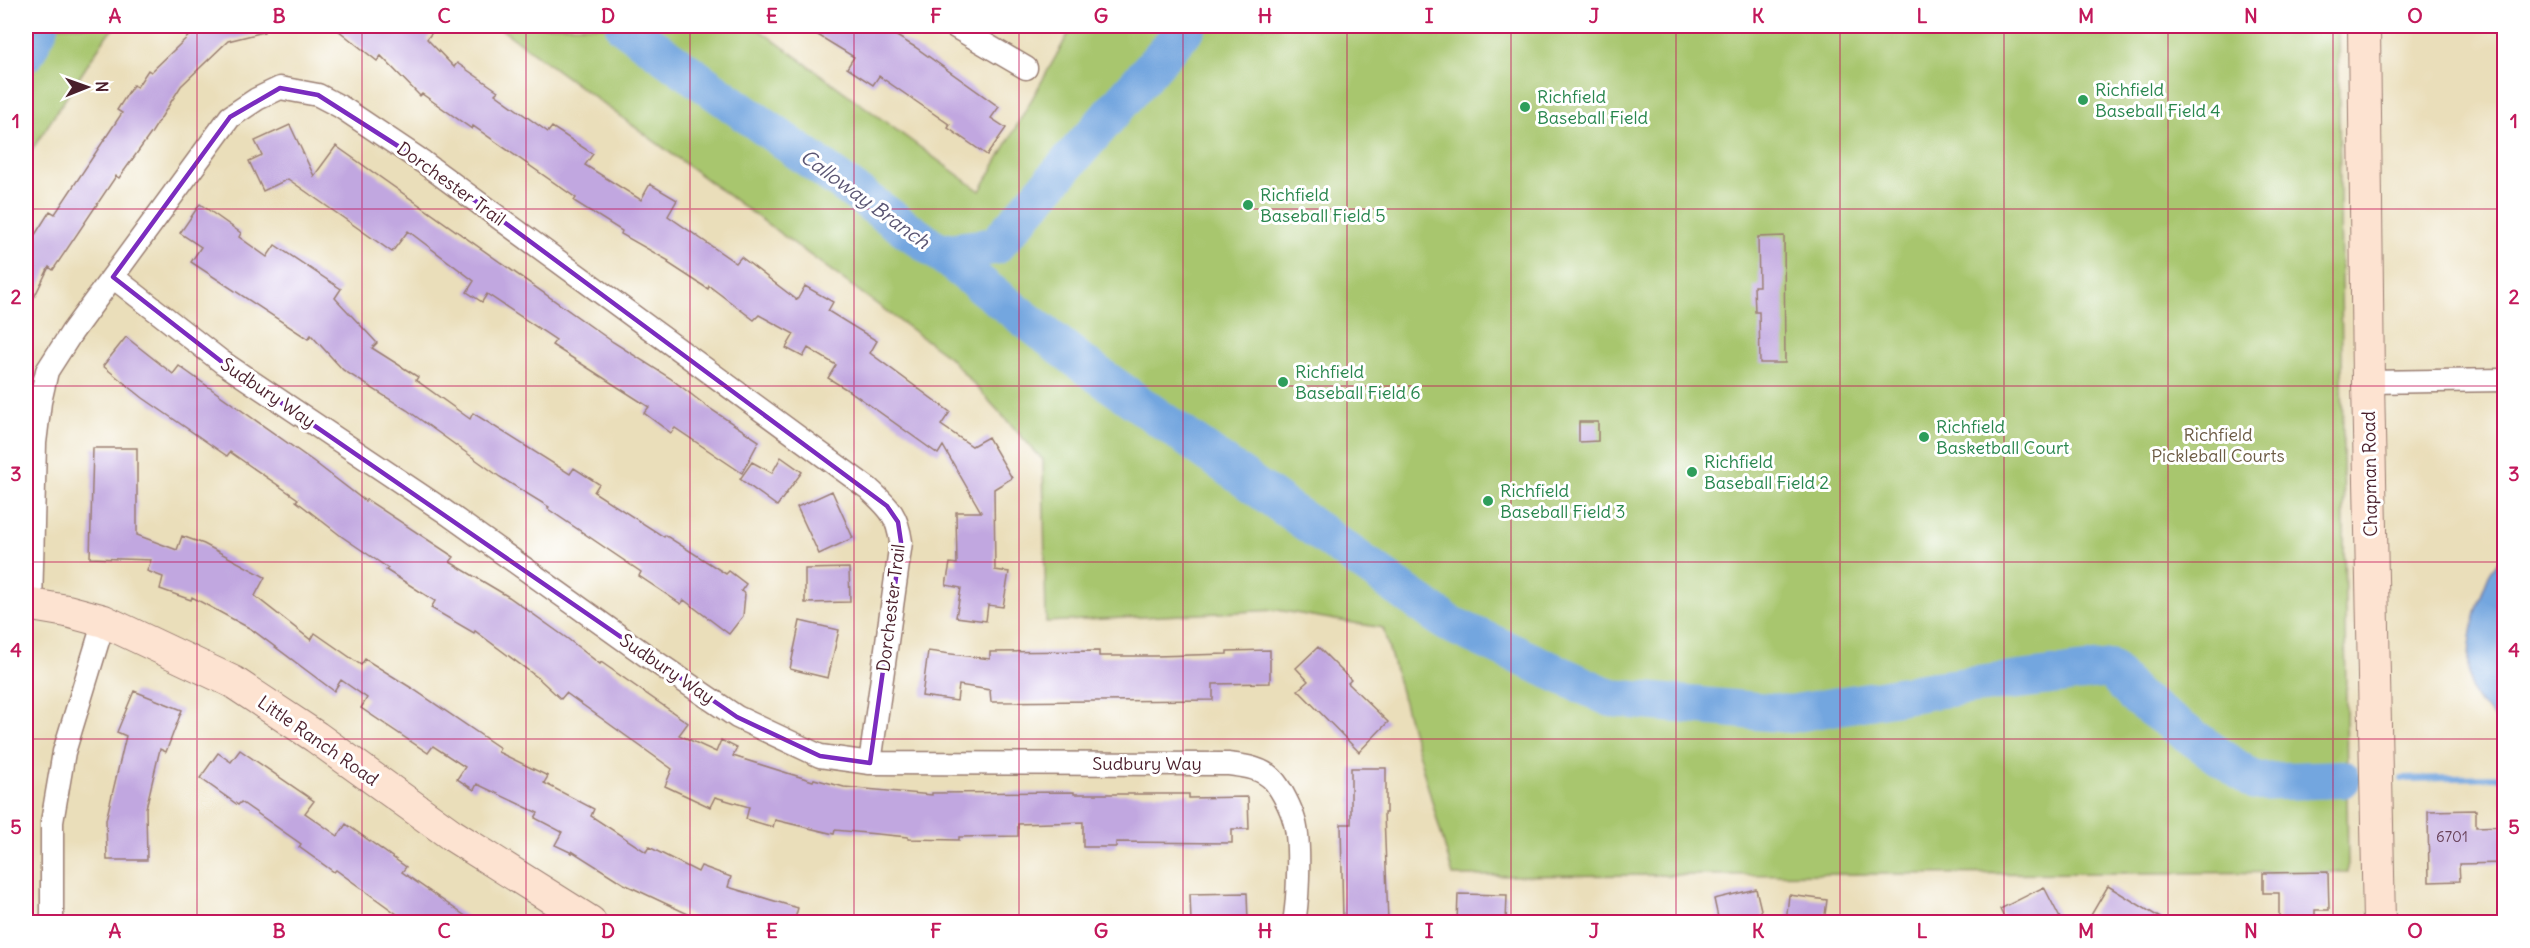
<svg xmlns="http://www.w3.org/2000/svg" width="2530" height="948" viewBox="0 0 2530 948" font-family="Delius,sans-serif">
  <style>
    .green { fill: #a8c66e; stroke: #79724c; stroke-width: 1.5 }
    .water { fill: #73a6df; stroke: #5e6285; stroke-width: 1.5 }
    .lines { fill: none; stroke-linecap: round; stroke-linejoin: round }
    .stream { stroke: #73a6df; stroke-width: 6 }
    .river { stroke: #73a6df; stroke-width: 38 }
    .building { fill: #c1a7e0 }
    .street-casing { stroke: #9a7e72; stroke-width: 25 }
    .secondary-casing { stroke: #9a7e72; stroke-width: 34 }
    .street { stroke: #fff; stroke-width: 22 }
    .secondary { stroke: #fde3d1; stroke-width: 32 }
    .marked { fill: none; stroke: #7b2cbf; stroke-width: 4.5; stroke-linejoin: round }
    .grid { fill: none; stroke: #c2185b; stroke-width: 1.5; stroke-opacity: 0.55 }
    .leisure-dot { fill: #2e9e5b; stroke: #fff; stroke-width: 2 }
    .labels { text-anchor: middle; stroke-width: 6; stroke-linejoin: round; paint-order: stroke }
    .number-label { font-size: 15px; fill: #684158 }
    .leisure-label { font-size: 18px; fill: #27864d; stroke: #fff; text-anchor: start }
    .street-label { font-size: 18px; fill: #4a1f2b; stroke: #fff }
    .park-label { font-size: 18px; fill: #6b5942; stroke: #fff }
    .water-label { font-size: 20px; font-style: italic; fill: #5a5573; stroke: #fff }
    .neatline { fill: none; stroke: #c2185b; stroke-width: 2 }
    .grid-label { font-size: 20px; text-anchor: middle; font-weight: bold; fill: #c2185b }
  </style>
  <rect width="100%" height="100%" fill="#fff"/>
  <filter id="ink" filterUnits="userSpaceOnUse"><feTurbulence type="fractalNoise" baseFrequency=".0167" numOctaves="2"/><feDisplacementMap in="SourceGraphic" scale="12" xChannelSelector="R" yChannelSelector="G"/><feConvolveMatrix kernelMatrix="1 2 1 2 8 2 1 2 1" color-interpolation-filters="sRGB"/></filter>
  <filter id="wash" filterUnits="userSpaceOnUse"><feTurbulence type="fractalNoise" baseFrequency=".008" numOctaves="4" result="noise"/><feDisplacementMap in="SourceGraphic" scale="24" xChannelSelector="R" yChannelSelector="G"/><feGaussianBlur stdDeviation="1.35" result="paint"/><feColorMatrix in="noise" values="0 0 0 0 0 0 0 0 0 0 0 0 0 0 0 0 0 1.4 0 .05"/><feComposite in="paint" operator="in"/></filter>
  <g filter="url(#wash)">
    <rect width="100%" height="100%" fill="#eadeba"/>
    <path class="green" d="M26,26h92l-11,9 -81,124z
      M497,26h257l226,165 93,-165h1265l10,846 -895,4 -70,-248 -106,-18 -231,12 -3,-162 -94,-103z"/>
    <path class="water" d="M2504,554v165l-8,1c-9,-9 -22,-21 -25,-33 -7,-34 4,-79 17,-110 3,-8 11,-16 16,-23z"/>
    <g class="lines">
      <path class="stream" d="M2402,779l102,-2"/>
      <path class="river" d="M624,26l316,227 143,111 365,259 163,75 179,16 144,-24 176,-21 27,29 119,84 86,-3
        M26,53l14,-27
        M940,253l55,-7 193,-220"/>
    </g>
    <g id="blocks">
      <path class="building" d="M199,26h64l1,6 -36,9 -47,45 -29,46 -33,46 -3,-2 -63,94 -4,-3 -23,47v-65l24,-38 5,3 67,-101 -5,-3 16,-25 4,2 11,-17 3,2z
        M333,26h104l-10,13 27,28 3,-4 41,28 -3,3 53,38 4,-5 41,27 -8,11 56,35 9,-16 27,16 -9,16 68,47 5,-6 56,43 8,-14 28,16 -5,9 49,30 -7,12 80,59 -9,13 31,21 16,-9 24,41 -18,11 1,81 14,2 -6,35 -15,-2 -2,16 -30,-4 5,-29 -15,-3 4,-22 7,1 -1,-52h25l-38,-66 -5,8 -84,-60 -26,-16 8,-13 -28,-17 -5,9 -17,-9 8,-14 -35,-19 -5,5 -45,-34 -1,3 -40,-26 1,-2 -48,-27 1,-3 -48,-30 2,-3 -103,-72 -1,3 -50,-35 -2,2 -39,-40 -4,5z
        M803,26h77l35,21 84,60 -8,11 15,10 -19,27 -39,-27 2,-3 -71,-49 -6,9 -26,-17 7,-11z
        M290,125l24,51 22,-30 277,196 57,36 39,30 50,33 -17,32 -67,-45 -4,5 -27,-20 5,-6 -97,-62 4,-5 -69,-46 -5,8 -15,-10 7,-11 -66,-50 -16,21 -104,-73 -25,12 -14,-30 13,-6 -7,-14z
        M200,204l41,29 -2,4 28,20 8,-12 66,44 -6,9 42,45 -5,5 46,29 -2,3 54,39 3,-6 97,61 4,-6 25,16 -5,8 70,45 1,-2 61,39 3,-3 17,13 -5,7 4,3 -2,22 -14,18 -45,-34 -3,4 -42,-28 2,-4 -93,-63 1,-2 -49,-30 -93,-67 -64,-40 -32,-35 -3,4 -117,-77 10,-15 -21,-14z
        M1784,236l1,127h-25l-1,-51h-4l-1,-26h5l-1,-49z
        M126,337l47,37 6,-8 134,95 52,40 1,-2 88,58 -4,5 59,35 59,42 32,25 1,-2 87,61 -9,12 37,17 5,-12 16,8 -4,8 80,25 1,-2 30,8 88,8v-2l142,-1v2h115v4l59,-1 1,32h-17v14l-116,-1v5h-33v-25l-65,2v12l-59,1v3l-51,-1v-2l-73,-7 -1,4 -59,-14 -2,7 -27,-8 3,-12 -34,-10 -5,10 -45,-21 7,-17 -106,-76 -5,6 -24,-22 -62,-46 -1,2 -43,-25 4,-7 -49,-31 2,-2 -47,-32 -45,-35 2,-2 -68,-47 -3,4 -84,-58 -40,-32z
        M1579,422h19v19l-19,1z
        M93,448h44v87l40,15 5,-14 22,8 61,33 -10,19 56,44 4,-7 46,32 4,-6 48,30 87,59 -2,4 50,24 -4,7 50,26 -3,7 55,36 3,-5 49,25 3,-6 30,11 -3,10 70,21 -4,14h-89l-81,-38 -52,-33v2l-17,-8 7,-13 -27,-14 3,-5 -61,-29 -3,6 -17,-11 8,-12 -32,-21 -5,7 -67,-45 6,-10 -26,-18 -7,11 -83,-62 -59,-32 -1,3 -31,-11 3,-12 -16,-6 4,-11 -61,-2z
        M781,457l21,15 -25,34 -37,-27 12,-17 20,11z
        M832,491l21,47 -34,16 -22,-47z
        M849,568l1,34 -45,1v-34z
        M800,621l39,9 -11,48 -38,-9z
        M1318,647l33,33 -3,3 40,39 -29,30 -61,-62 10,-9 -12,-13z
        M1270,650v33l-57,1v16l-222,2 -1,-12 -31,-5 -2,16 -35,-5 6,-45 62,8v-7l109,-1v5h56l72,-2v-3z
        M134,691l48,19 -16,42 -6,-3 -14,59 1,52h-40l-1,-40 20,-84 -9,-4z
        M240,750l74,51 -9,12 33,23 8,-12 60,43 -4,5 72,50h-66l-72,-52 -2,2 -35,-25 2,-3 -60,-42 -3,3 -38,-27 18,-25 13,9z
        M1351,768h35v45h-2l4,109h-45l-2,-98h10z
        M2476,810v17l29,-1v37l-46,1 1,17 -31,1 -1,-71z
        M2328,872l1,38h-14v12h-36v-29h-16v-20z
        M2108,886l59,36h-80z
        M2044,887l18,35h-56l-6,-13z
        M1756,889l8,33h-45l-5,-23z
        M1247,893l1,29h-57l-1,-28z
        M1458,894l49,1 -1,27h-49z
        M1789,895l38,5 -3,22h-38z"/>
    </g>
  </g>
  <g filter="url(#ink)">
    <use href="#blocks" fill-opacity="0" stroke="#9a7e72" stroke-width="1.5"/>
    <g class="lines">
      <g class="street-casing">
        <path id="street" d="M954,26l72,42
          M113,277l109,85 222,149 203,145 90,61 83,39 50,7 358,1c17,2 36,4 47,18 7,9 16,26 19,38 7,20 4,81 0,102
          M2368,382l136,-2
          M31,605l4,-162 5,-41 7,-31 25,-39 158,-215 27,-18 23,-11 38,7 23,12 82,55 446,327c20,19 28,25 32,53l-31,221
          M52,922v-100l12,-70 40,-131"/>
      </g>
      <g class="secondary-casing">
        <path id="secondary" d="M2364,26l4,356 11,540
          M26,604l41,7 37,10 129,61 83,55 136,98 138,87"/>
      </g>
      <use href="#street" class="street"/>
      <use href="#secondary" class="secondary"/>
    </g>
  </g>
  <path class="marked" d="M280,88l38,7 105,67 464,344 11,16 3,20 -31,221 -50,-7 -83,-39 -515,-355 -109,-85 117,-160z"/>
  <path class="grid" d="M197,26v896M362,26v896M526,26v896M690,26v896M854,26v896M1019,26v896M1183,26v896M1347,26v896M1511,26v896M1676,26v896M1840,26v896M2004,26v896M2168,26v896M2333,26v896M26,209h2478M26,386h2478M26,562h2478M26,739h2478"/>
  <g class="leisure-dot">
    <circle cx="2083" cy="100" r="6"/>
    <circle cx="1525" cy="107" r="6"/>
    <circle cx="1248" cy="205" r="6"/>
    <circle cx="1283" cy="382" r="6"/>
    <circle cx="1924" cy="437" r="6"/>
    <circle cx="1692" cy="472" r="6"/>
    <circle cx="1488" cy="501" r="6"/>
  </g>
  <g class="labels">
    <g class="number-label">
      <text x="2452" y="842">6701</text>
    </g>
    <g class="leisure-label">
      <text x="2095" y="96">Richfield<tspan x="2095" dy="21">Baseball Field 4</tspan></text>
      <text x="1537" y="103">Richfield<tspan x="1537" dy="21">Baseball Field</tspan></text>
      <text x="1260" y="201">Richfield<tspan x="1260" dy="21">Baseball Field 5</tspan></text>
      <text x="1295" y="378">Richfield<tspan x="1295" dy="21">Baseball Field 6</tspan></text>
      <text x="1936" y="433">Richfield<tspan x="1936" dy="21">Basketball Court</tspan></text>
      <text x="1704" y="468">Richfield<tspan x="1704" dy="21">Baseball Field 2</tspan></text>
      <text x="1500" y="497">Richfield<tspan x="1500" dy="21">Baseball Field 3</tspan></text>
    </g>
    <g class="street-label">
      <text transform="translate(451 184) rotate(36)" y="6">Dorchester Trail</text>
      <text transform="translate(268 393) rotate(34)" y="6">Sudbury Way</text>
      <text transform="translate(2370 474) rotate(-91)" y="6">Chapman Road</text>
      <text transform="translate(891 608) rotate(-83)" y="6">Dorchester Trail</text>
      <text transform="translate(667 669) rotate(34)" y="6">Sudbury Way</text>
      <text transform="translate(318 741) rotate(35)" y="6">Little Ranch Road</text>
      <text x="1147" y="770">Sudbury Way</text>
    </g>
    <g class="park-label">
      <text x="2218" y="441">Richfield<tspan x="2218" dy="21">Pickleball Courts</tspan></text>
    </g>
    <g class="water-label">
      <text transform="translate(865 199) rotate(36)" y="7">Calloway Branch</text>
    </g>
  </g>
  <rect width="2530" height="948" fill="none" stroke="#fff" stroke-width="66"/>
  <g transform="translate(87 87) rotate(89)" stroke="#ffffff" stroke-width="4.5" paint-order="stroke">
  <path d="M0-4.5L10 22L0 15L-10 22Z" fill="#4a1f2b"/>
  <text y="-9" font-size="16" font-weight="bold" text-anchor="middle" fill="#4a1f2b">N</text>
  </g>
  <rect x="33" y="33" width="2464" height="882" class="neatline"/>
  <g class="grid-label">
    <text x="115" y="23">A</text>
    <text x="279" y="23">B</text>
    <text x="444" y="23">C</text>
    <text x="608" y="23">D</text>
    <text x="772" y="23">E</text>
    <text x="936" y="23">F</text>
    <text x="1101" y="23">G</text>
    <text x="1265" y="23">H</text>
    <text x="1429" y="23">I</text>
    <text x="1594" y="23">J</text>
    <text x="1758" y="23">K</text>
    <text x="1922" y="23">L</text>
    <text x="2086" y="23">M</text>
    <text x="2251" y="23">N</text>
    <text x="2415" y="23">O</text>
    <text x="16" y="128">1</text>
    <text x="2514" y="128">1</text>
    <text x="16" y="304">2</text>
    <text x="2514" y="304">2</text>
    <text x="16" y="481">3</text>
    <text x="2514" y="481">3</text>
    <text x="16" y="657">4</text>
    <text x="2514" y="657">4</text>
    <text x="16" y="834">5</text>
    <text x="2514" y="834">5</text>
    <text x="115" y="938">A</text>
    <text x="279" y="938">B</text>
    <text x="444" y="938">C</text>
    <text x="608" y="938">D</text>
    <text x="772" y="938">E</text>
    <text x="936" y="938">F</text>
    <text x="1101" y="938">G</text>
    <text x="1265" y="938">H</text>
    <text x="1429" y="938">I</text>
    <text x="1594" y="938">J</text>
    <text x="1758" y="938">K</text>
    <text x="1922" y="938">L</text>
    <text x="2086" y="938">M</text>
    <text x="2251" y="938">N</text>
    <text x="2415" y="938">O</text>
  </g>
</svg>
